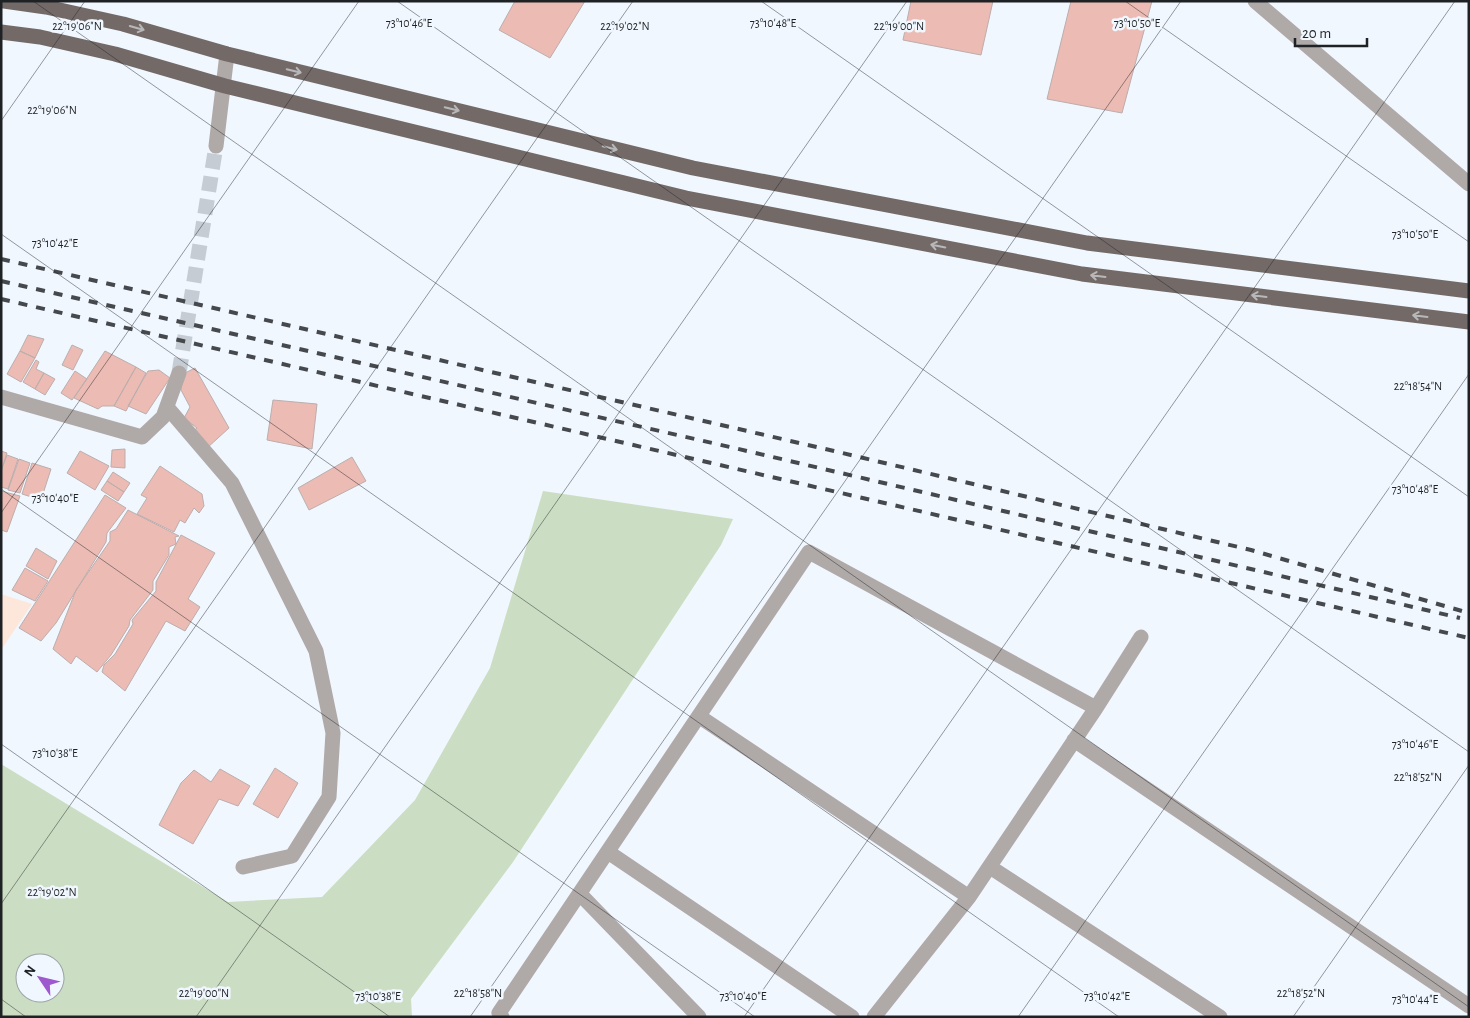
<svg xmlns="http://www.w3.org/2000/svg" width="1470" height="1018" viewBox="0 0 1470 1018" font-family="'Alegreya Sans',sans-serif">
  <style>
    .industrial { fill: #fde7da }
    .green { fill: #cbdec3; fill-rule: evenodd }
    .building { fill: #ecbbb4; stroke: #bbaead }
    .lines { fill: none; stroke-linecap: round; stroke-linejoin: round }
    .minor-tunnel { stroke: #c6ccd3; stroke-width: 15; stroke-dasharray: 15 8; stroke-linecap: butt }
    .minor { stroke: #afa9a8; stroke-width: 15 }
    .major { stroke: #736a68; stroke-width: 15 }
    .rail { stroke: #45494d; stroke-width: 4; stroke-dasharray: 9 9; stroke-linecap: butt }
    .oneway { stroke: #b8b8ba }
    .ticks { fill: none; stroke: #1f2225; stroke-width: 1; stroke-opacity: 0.45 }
    .ticks-label { font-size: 12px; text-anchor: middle; fill: #1f2225; stroke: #f0f7fe; stroke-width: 5; stroke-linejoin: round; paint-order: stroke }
  </style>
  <rect width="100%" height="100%" fill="#f0f7fe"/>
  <path class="industrial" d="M1,594l31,10 -31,46z"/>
  <path class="green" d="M543,491l190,28 -12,26 -208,317 -102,137 1,18h-411v-253l227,138 94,-5 93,-97 75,-132zM25,963h30v30h-30z"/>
  <path class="building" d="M515,1h70l-35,57 -51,-28z
    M911,1h82l-12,54 -78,-15z
    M1071,1h81l-30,112 -75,-14z
    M28,335l16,4 -9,19 -15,-7z
    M72,345l11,5 -10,20 -11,-5z
    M20,351l15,7 -14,24 -14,-8z
    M105,351l31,16 -22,39h-12l-4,3 -24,-11z
    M36,360l3,2 -3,7 8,4 -9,16 -12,-7z
    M136,367l10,6 -20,38 -12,-5z
    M195,368l34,60 -22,20 -16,-15 6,-5 -13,-10 6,-11 -9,-17 2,-16z
    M159,370l11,8 -24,36 -18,-8 20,-35z
    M75,371l12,8 -15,21 -11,-7z
    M44,373l11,6 -10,16 -10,-6z
    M273,400l44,4 -5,45 -45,-9z
    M125,449v19l-14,-1 1,-17z
    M1,451l6,2 -6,18z
    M80,451l29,15 -14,24 -28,-17z
    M7,455l11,4 -10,30 -7,-2v-16z
    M352,457l14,24 -57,29 -11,-22z
    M19,459l11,4 -10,30 -12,-3z
    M32,463l19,6 -10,31 -19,-6z
    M160,466l42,28 2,12 -5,7 -5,-5 -9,15 -5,-3 -6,12 -37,-18 10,-16 -6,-3z
    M113,472l17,11 -6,9 -17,-11z
    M107,481l17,11 -6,9 -17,-11z
    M1,491l19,5 -13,36 -6,-2z
    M105,495l21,13 -19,25 -1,9 -50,81 -15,18 -22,-13z
    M128,510l51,26 -4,1 1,7 -7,3v8l-16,26v9l-23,30 -1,6 -18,29 -14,17 -21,-16 -5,8 -18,-15 23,-59 34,-49v-9l6,-3z
    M181,535l34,18 -27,46 12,8 -15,24 -19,-10 -41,70 -23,-19 2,-7 11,-11 18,-30 -1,-4 24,-29v-9z
    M36,548l21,13 -9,18 -22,-13z
    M25,568l23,13 -13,20 -23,-11z
    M275,768l23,15 -20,35 -25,-14z
    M220,769l30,17 -12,20 -19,-7 -26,45 -34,-19 22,-42 13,-13 17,12z"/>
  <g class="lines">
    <path class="minor-tunnel" d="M179,373l37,-227"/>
    <path class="minor" d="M1255,1l214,183
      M216,146l11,-92
      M1,397l141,40 21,-20 16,-44
      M167,407l65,76 84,168 17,82 -4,64 -37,59 -49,11
      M1096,708l45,-71
      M700,717l269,180
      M1074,740l395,266
      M608,852l244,165
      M990,867l230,150
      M580,894l119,123
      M502,1017l-3,-4 310,-461 287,156 -127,189 -95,120"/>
    <path class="major" d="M4,1l42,6 77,17 104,30 466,114 394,75 382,48
      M1,32l39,5 75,17 110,32 461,112 396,76 387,48"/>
    <path class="rail" d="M1,259l833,192 417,99 218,63
      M1,281l729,166 730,171
      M1,299l1468,339"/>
  </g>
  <defs><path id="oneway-shaft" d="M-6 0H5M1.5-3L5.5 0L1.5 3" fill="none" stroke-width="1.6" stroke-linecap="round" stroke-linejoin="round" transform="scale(1.25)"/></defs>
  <g class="oneway">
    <use href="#oneway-shaft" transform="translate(137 28) rotate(16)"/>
    <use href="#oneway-shaft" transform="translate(294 71) rotate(14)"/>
    <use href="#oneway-shaft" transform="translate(452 109) rotate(14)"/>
    <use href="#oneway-shaft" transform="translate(610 148) rotate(14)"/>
    <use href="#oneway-shaft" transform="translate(938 246) rotate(-169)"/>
    <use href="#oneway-shaft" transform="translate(1098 276) rotate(-173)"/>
    <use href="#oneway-shaft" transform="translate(1259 296) rotate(-173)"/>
    <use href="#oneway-shaft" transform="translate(1420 316) rotate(-173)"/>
  </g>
  <path class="ticks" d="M33,1l1436,1006M397,1l1072,751M761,1l708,496M1125,1l344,241M1,121l84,-120M1,234l1118,783M1,489l754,528M1,513l358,-512M1,744l389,273M1,904l632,-903M1,999l25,18M196,1017l711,-1016M470,1017l711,-1016M744,1017l711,-1016M1018,1017l451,-643M1293,1017l176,-252"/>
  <g class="ticks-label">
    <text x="1137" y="27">73°10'50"E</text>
    <text x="409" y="27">73°10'46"E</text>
    <text x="773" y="27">73°10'48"E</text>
    <text x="77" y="30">22°19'06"N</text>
    <text x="625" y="30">22°19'02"N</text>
    <text x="899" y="30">22°19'00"N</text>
    <text x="52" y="114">22°19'06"N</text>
    <text x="1415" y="238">73°10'50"E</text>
    <text x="55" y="247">73°10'42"E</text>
    <text x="1418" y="390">22°18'54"N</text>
    <text x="1415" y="493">73°10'48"E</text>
    <text x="55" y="502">73°10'40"E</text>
    <text x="1415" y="748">73°10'46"E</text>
    <text x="55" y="757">73°10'38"E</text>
    <text x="1418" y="781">22°18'52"N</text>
    <text x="52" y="896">22°19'02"N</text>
    <text x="204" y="997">22°19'00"N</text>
    <text x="478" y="997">22°18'58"N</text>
    <text x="1301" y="997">22°18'52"N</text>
    <text x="378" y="1000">73°10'38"E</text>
    <text x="743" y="1000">73°10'40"E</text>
    <text x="1107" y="1000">73°10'42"E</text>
    <text x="1415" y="1003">73°10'44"E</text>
  </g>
  <rect width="1470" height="1018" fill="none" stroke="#1f2225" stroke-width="5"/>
  <g transform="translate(40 978) rotate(305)"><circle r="24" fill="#f0f7fe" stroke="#9ca2a7"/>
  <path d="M0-4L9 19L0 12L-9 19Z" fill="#9e59ce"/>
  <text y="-8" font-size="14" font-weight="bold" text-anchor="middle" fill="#1f2225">N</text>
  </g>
  <path d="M1295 38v8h72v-8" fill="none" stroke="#1f2225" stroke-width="2.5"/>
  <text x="1302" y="38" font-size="15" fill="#1f2225" stroke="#f0f7fe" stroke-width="4" paint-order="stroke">20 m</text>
</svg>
